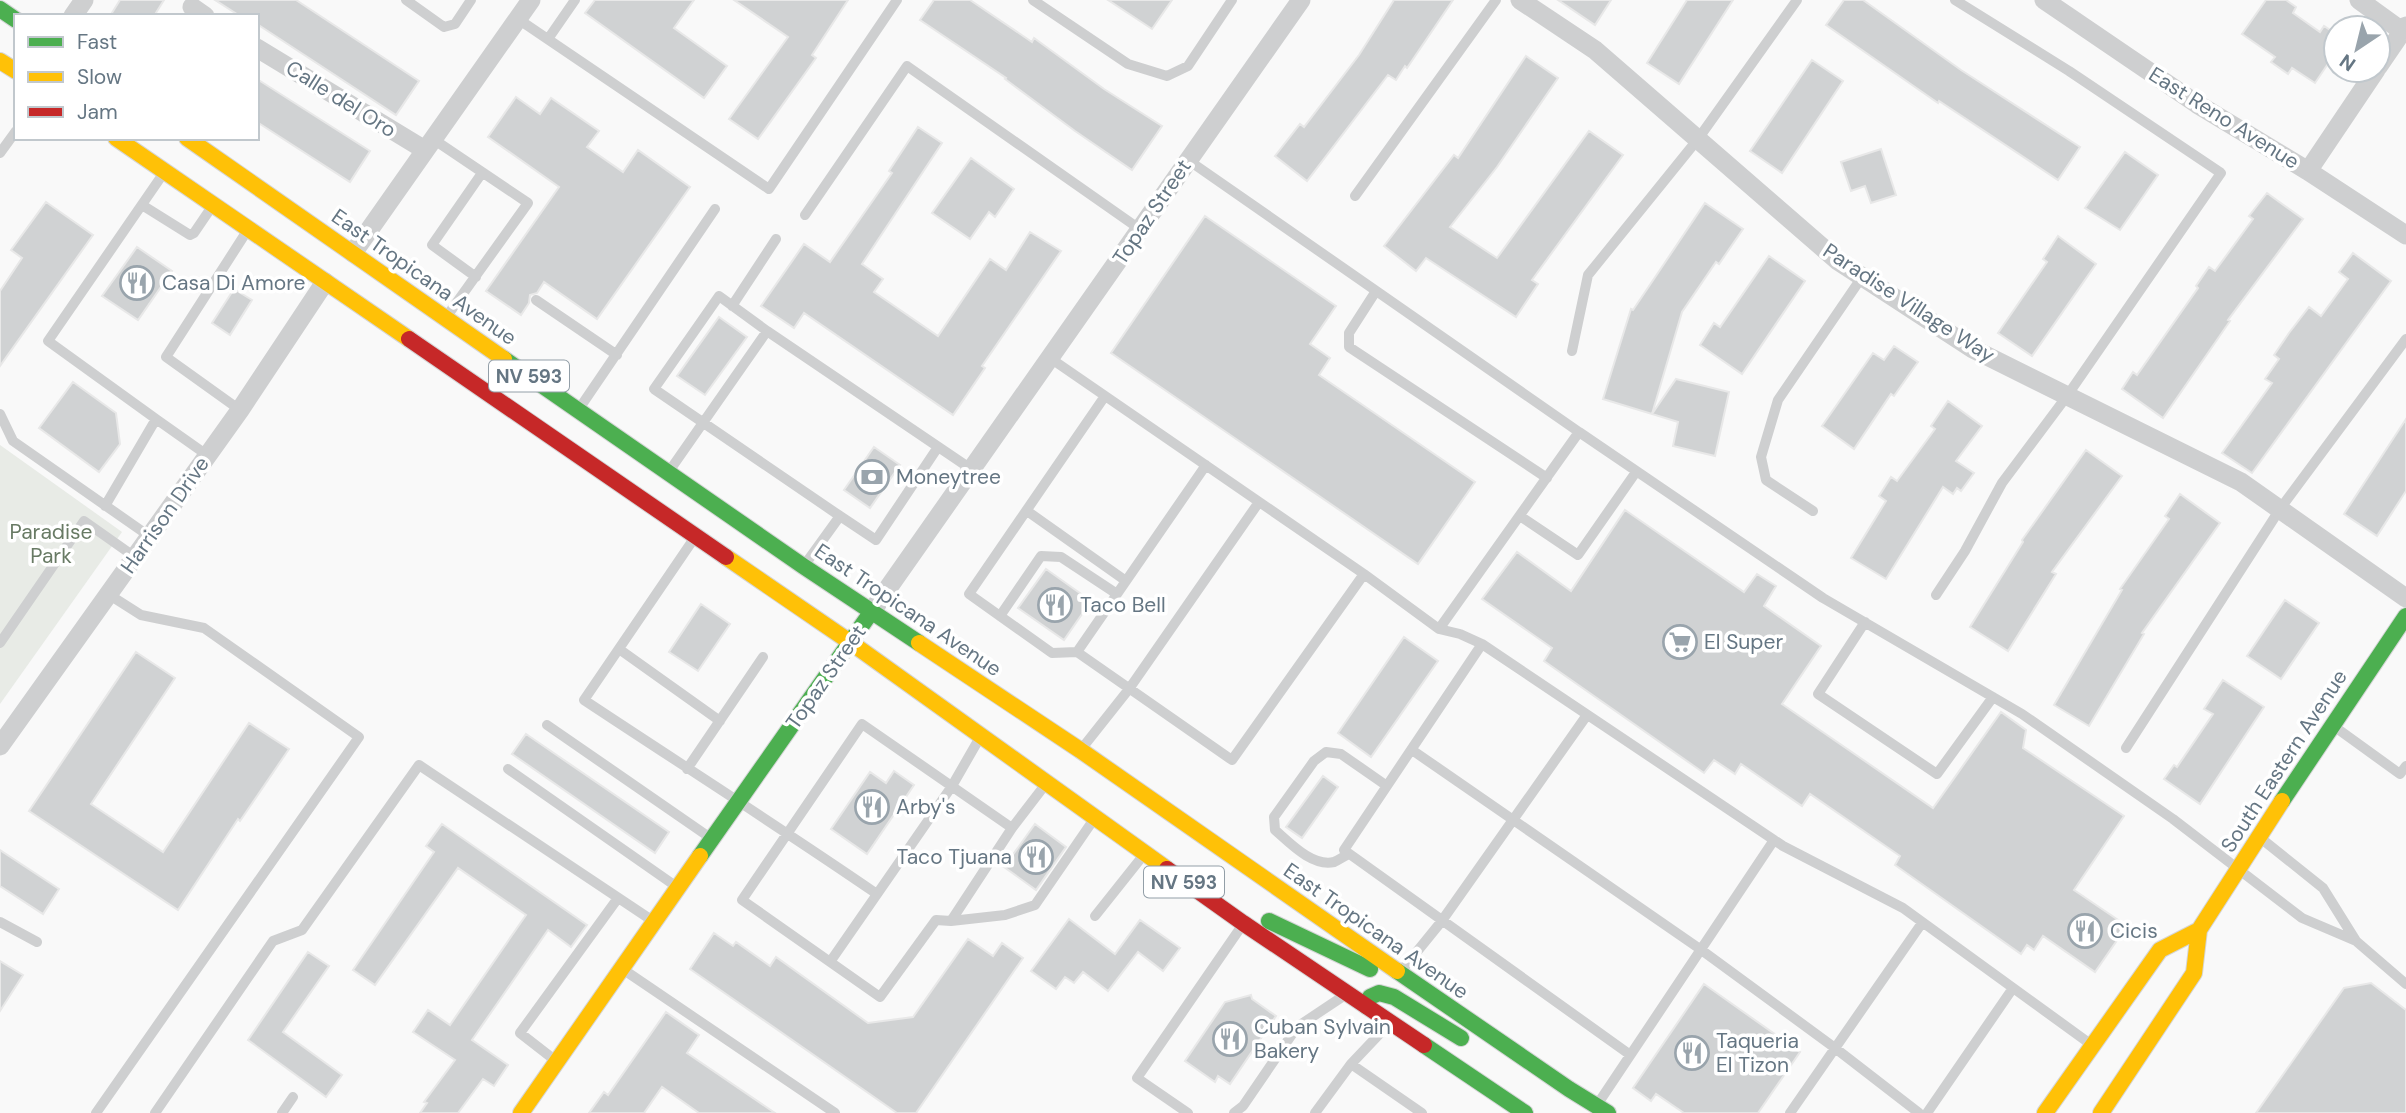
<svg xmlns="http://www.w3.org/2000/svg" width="2406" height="1113" viewBox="0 0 2406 1113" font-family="'DM Sans',sans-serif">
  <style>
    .green { fill: #e8ebe6 }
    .building { fill: #d0d2d3; stroke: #e8e8e8; stroke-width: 2 }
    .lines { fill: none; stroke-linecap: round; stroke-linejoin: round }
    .fast-casing { stroke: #d5d6d7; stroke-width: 18 }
    .slow-casing { stroke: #d5d6d7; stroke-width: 18 }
    .jam-casing { stroke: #d5d6d7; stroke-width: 18 }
    .lane { stroke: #cecfd0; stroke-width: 10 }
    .street { stroke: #cecfd0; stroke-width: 19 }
    .fast { stroke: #4caf50; stroke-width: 16 }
    .slow { stroke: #ffc107; stroke-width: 16 }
    .jam { stroke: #c62828; stroke-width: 16 }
    .labels { text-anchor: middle; stroke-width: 7; stroke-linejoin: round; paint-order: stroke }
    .shield { fill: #fff; stroke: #939fa8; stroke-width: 2 }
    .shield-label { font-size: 19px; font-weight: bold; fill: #657683 }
    .street-label { font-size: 21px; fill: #657683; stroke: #fff }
    .poi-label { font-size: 21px; fill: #657683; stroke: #fff; text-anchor: start }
    .park-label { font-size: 21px; fill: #687a64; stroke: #fff }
  </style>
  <rect width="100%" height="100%" fill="#f9f9f9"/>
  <path class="green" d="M0,445l122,87 -122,172z"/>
  <path class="building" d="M120,0h44l-10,16h-44z
    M215,0h81l123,81 -23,34 -139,-91v-8h-17z
    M595,0h99l-20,28 53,38 -23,32 -119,-85z
    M734,0h114l-36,55 4,3 -58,81 -29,-20 59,-82z
    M934,0h36l62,42 2,-4 70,51 58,37 -30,44 -57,-39 -70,-52 1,-1 -86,-58z
    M1108,0h64l-20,29z
    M1394,0h59l-46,68 -2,-2 -9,14 -8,-5 -81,106 -32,-25 25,-32 4,3 55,-72z
    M1558,0h53l-16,25z
    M1687,0h46l-54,84 -32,-21z
    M1844,0h19l98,70 119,77 -22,33 -119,-79 -1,2 -112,-78z
    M2266,0h20l10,7 -3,6 27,19 4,-6 12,8v18l-21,31 -23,-15 -4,6 -17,-12 4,-5 -33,-23z
    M1526,56l32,22 -61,89 -47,60 47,31 92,-127 34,24 -91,125 6,4 -22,33 -90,-59 -10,13 -32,-25 70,-91 4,3z
    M1812,60l31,21 -61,92 -32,-22z
    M257,79l113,72 -20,31 -93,-60z
    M516,97l24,17 11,-16 48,33 -12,16 36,25 15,-22 52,37 -93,132 -53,-37 -7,11 -7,2 -1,8 -8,12 -35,-24 73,-104 -71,-50z
    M918,127l24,16 -80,121 21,15 -9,13 64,44 52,-77 16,11 24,-38 31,19 -79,115 3,2 -32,47 -149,-102 -10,15 -33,-22 43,-62 26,18 62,-89 -3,-2z
    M1881,149l15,46 -25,8 -6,-17 -14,5 -10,-29z
    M2125,152l33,23 -38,55 -35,-22z
    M971,158l43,31 -19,28 -6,-5 -19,27 -38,-26z
    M2267,193l36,26 -75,101 2,1 -67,97 -41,-29 11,-17 4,3 61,-87 -2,-2 13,-19 6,4 38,-52 -4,-3z
    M46,202l47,33 -93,131v-75l22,-33 -11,-8z
    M1705,203l38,26 -24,35 -3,-2 -34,50 -30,102 -49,-15 28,-90 2,1z
    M1205,216l131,90 -26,38 20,14 -11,17 156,107 -57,82 -307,-211z
    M2058,236l38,28 -64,92 -34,-23 49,-71 -4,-3z
    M137,247l35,24 -34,49 -36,-24z
    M2353,253l38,28 -139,192 -30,-20 50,-70 -7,-4 14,-20 -5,-4 15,-22 20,-26 12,9 27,-37 -9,-7z
    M1769,256l36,25 -63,93 -42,-29 14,-22 6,4z
    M234,289l18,11 -22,35 -18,-12z
    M719,317l28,20 -42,58 -28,-19z
    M1894,346l24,16 -24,34 -3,-2 -37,55 -32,-23 51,-73 11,7z
    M1676,379l53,13 -14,64 -42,-10 5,-24 -26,-8z
    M73,382l43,31 4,31 -21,28 -60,-44z
    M1948,401l34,25 -26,35 18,12 -13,18 -4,-3 -4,6 -10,-7 -57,92 -35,-21 35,-57 -7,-5 12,-19 6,4 38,-52 -4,-3z
    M2406,419v72l-29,45 -33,-22z
    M874,447l26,18 -30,43 -26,-18z
    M2086,450l36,26 -70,96 4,2 -48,77 -38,-24 53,-85 -1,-2z
    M2180,494l40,29 -78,110 2,1 -55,92 -35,-21 68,-115 -2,-1 49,-70 -4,-3z
    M1625,510l119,82 13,-18 19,12 -12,20 57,40 -39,58 151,104 68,-96 25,18 -3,18 101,68 -50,74 53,36 -32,46 -52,-36 -9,14 -7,-5 -6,9 -126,-89 5,-9 -90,-62 -8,12 -61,-42 -6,10 -21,-14 -10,13 -160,-112 8,-13 -70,-49 35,-47 54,39z
    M1046,569l45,32 -27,39 -46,-32z
    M2285,600l34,23 -38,56 -34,-23z
    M701,604l29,20 -32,47 -29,-19z
    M1404,637l34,24 -67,96 -33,-24z
    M136,652l39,26 -84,126 72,48 86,-129 40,26 -49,72 -2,-2 -60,91 -149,-99z
    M2223,680l41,27 -64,97 -36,-25 10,-14 3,2 36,-53 -9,-5z
    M526,734l143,98 -14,21 -143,-99z
    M894,771l20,14 -47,69 -36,-25 39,-57 16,11z
    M1323,776l15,11 -36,51 -16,-11z
    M442,824l145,101 -16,22 -23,-17 -76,110 36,25 -14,21 -11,-7 -25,34h-38l7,-10 -3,-1 31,-42 -42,-28 15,-22 22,15 76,-110 -68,-47 -83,117 -22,-15 81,-118 -8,-6z
    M1035,824l31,23 -30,43 -32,-23z
    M0,850l59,39 -16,25 -43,-28z
    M1069,919l46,35 25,-34 40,28 -17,23 -25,-19 -30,39 -25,-19 -9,11 -9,-6 -9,12 -25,-18z
    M714,933l19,13 3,-4 34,24 6,-9 92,66 45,-6 55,-78 25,17 9,-13 21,15 -107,155h-19l-207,-144z
    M308,952l21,14 -46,66 59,43 -16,22 -78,-57z
    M0,961l23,14 -23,36z
    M2371,983l35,27v103h-150l88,-125z
    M1704,984l96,68 -42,61h-74l-28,-19 -5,7 -18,-13z
    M1251,995l1,4 24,17 -46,68 -12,-8 -3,6 -30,-21 40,-59z
    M666,1012l33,23 -12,18 88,60h-76l-37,-26 -18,26h-55l15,-21 4,3z"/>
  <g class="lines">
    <g class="fast-casing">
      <path id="fast" d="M0,9l16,11
        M504,359l299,207 116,77
        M2282,801l124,-185
        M700,856l172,-245
        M1269,921l101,48
        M1397,971l172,118 39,24
        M1366,1006l4,-9 9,-4 15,4 67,41
        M1424,1045l101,68"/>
    </g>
    <g class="slow-casing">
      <path id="slow" d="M0,61l16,10
        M116,138l293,201
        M187,138l317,221
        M726,557l124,85 317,227
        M919,643l161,107 317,221
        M521,1113l179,-257
        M2045,1113l115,-163 39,-20
        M2101,1113l93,-140 5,-43 83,-129"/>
    </g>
    <g class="jam-casing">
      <path id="jam" d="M409,339l317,218
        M1167,869l76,54 181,122"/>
    </g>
    <path class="lane" d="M406,0l38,27 11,-3 16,-24
      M1033,0l95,64 39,12 21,-10 44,-66
      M518,19l251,170 128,-189
      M548,39l27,-39
      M433,139l95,64 -81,113
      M0,153l16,-22
      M1188,160l391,272
      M1355,196l141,-196
      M142,205l48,30 4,-2 17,-25
      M805,215l102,-149 234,164
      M476,277l-44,-32 50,-72
      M1376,291l-27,42v14l198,131
      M536,300l81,55
      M732,306l44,-67
      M767,331l-48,-35 -65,93 186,127 -34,47
      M1572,351l16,-76 110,-136 99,-139
      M1050,358l314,216 75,55
      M581,406l134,-197
      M240,410l-74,-53 81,-126
      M0,414l13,27 136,95
      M156,419l51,36
      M1206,465l-129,187 155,108 132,-186
      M670,470l97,-139 204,138
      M105,506l51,-87 -108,-78 115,-167
      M1027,511l99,70
      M1813,511l-47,-31 -5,-23 17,-57 84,-123
      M840,516l36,24 62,-93
      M1520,516l58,39 58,-83
      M693,540l-109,160c98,65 197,128 293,194
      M1936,595l29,-44 37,-68 65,-87 154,-223 -152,-102 -114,-71
      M1000,616l41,-60 20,1 56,37
      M1865,622l-47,72 119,80 56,-77
      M0,643l84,-122 51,36
      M1482,644l-138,206 285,204
      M619,649l101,72
      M1077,652l-25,1 -83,-59 136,-198
      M547,725l165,114
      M2335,727l65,47 6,-8
      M1083,747l46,-58 130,-187
      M2126,748l154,-239 126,-170
      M1412,750l288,199 135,99 84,65
      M508,769l169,118
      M687,769l76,-112
      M1045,785l-33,43 -150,-104 -120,176 138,97 56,-77 15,1 54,-6 30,-10 57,-83
      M1349,854c-5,2 -10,6 -15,8 -22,5 -44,-19 -59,-32l-1,-13 40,-56 12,-9 15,2 46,32
      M1095,916l47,-59
      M951,921l61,-93
      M0,922l37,20
      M2356,941l50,43
      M830,962l122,-176 27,-47
      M624,970l211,143
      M1402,970l39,-48 146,-207
      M2089,1043l-186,-135 -120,-62 -301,-202 -22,-10 -21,-5 140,-197 244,166 199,116 151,105 129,99 54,23 -33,-53 -60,-48
      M556,1061l-36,-28 98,-135
      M1351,1064l71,49
      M1599,1102l175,-262
      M96,1113l263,-376 -155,-109 -63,-13 -33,-21
      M155,1113l118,-172 29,-11 117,-165 234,156
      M282,1113l11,-16
      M1188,1113l-51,-35 104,-151
      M1234,1113l9,-7 54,-79 45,-30
      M1315,1113l36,-49 36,-38
      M1790,1113l132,-190
      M1927,1113l86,-125"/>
    <path class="street" d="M1520,0l75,50 243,211 135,88 268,133 165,116
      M2044,0l153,104 111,67 98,64
      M2359,0l43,31
      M192,7l13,9
      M73,16l11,-16
      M257,48l168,102
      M2378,67l28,-41
      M2308,171l68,-101
      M353,253l178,-253
      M872,611l429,-611
      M0,746l240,-336 85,-128"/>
    <use href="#fast" class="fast"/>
    <use href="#slow" class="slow"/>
    <use href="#jam" class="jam"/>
  </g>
  <defs>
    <g id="restaurant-ring" transform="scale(1.75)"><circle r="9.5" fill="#fff" stroke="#99a4ac" stroke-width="1.5"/><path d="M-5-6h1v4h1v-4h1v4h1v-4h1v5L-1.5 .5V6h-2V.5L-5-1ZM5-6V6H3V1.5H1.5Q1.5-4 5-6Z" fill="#99a4ac"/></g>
    <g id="bank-ring" transform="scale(1.75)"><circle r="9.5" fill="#fff" stroke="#99a4ac" stroke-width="1.5"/><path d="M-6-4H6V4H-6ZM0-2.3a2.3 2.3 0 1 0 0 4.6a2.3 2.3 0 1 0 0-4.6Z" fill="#99a4ac"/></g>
    <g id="supermarket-ring" transform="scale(1.75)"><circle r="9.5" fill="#fff" stroke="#99a4ac" stroke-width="1.5"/><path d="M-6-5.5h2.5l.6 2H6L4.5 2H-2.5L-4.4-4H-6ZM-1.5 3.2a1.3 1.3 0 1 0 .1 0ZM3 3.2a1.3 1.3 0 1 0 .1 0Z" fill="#99a4ac"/></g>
  </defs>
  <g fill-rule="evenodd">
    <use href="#restaurant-ring" x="137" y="283"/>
    <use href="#bank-ring" x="872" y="477"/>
    <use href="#restaurant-ring" x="1055" y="605"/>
    <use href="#supermarket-ring" x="1680" y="642"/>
    <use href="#restaurant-ring" x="872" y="807"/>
    <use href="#restaurant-ring" x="1036" y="857"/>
    <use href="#restaurant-ring" x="2085" y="931"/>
    <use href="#restaurant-ring" x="1230" y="1039"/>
    <use href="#restaurant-ring" x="1692" y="1053"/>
  </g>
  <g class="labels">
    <g class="shield">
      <rect x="489" y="360.5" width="80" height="31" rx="5"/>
      <rect x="1144" y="866.5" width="80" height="31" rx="5"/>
    </g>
    <g class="shield-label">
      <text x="529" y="383">NV 593</text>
      <text x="1184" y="889">NV 593</text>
    </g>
    <g class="street-label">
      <text transform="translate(341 99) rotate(32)" y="7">Calle del Oro</text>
      <text transform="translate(2224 118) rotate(32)" y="7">East Reno Avenue</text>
      <text transform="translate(1152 212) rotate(-56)" y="7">Topaz Street</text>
      <text transform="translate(424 277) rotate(35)" y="7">East Tropicana Avenue</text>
      <text transform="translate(1909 303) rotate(33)" y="7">Paradise Village Way</text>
      <text transform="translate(165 515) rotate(-55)" y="7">Harrison Drive</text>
      <text transform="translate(908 610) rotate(34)" y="7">East Tropicana Avenue</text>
      <text transform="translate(826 677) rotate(-55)" y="7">Topaz Street</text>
      <text transform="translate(2284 761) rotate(-57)" y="7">South Eastern Avenue</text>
      <text transform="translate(1376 931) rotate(35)" y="7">East Tropicana Avenue</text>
    </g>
    <g class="poi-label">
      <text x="162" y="290">Casa Di Amore</text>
      <text x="896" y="484">Moneytree</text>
      <text x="1080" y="612">Taco Bell</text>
      <text x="1704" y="649">El Super</text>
      <text x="896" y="814">Arby's</text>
      <text x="1012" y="864" text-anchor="end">Taco Tjuana</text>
      <text x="2110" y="938">Cicis</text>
      <text x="1254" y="1034">Cuban Sylvain<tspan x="1254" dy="24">Bakery</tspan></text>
      <text x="1716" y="1048">Taqueria<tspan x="1716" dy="24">El Tizon</tspan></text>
    </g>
    <g class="park-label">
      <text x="51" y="539">Paradise<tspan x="51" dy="24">Park</tspan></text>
    </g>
  </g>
  <rect x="14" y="14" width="245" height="126" fill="#ffffff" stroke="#c1c8cd" stroke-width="2"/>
  <rect x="28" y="37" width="35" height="10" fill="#4caf50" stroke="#c1c8cd" stroke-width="2"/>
  <text x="77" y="49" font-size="21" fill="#657683">Fast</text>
  <rect x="28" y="72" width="35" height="10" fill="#ffc107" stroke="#c1c8cd" stroke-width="2"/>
  <text x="77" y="84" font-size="21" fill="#657683">Slow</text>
  <rect x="28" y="107" width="35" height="10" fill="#c62828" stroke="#c1c8cd" stroke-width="2"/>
  <text x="77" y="119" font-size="21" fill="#657683">Jam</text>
  <g transform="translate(2357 49) rotate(215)"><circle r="33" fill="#ffffff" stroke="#c1c8cd" stroke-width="2"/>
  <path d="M0-5L12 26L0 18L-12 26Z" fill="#99a4ac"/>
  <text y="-10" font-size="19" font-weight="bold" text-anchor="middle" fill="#657683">N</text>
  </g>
</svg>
